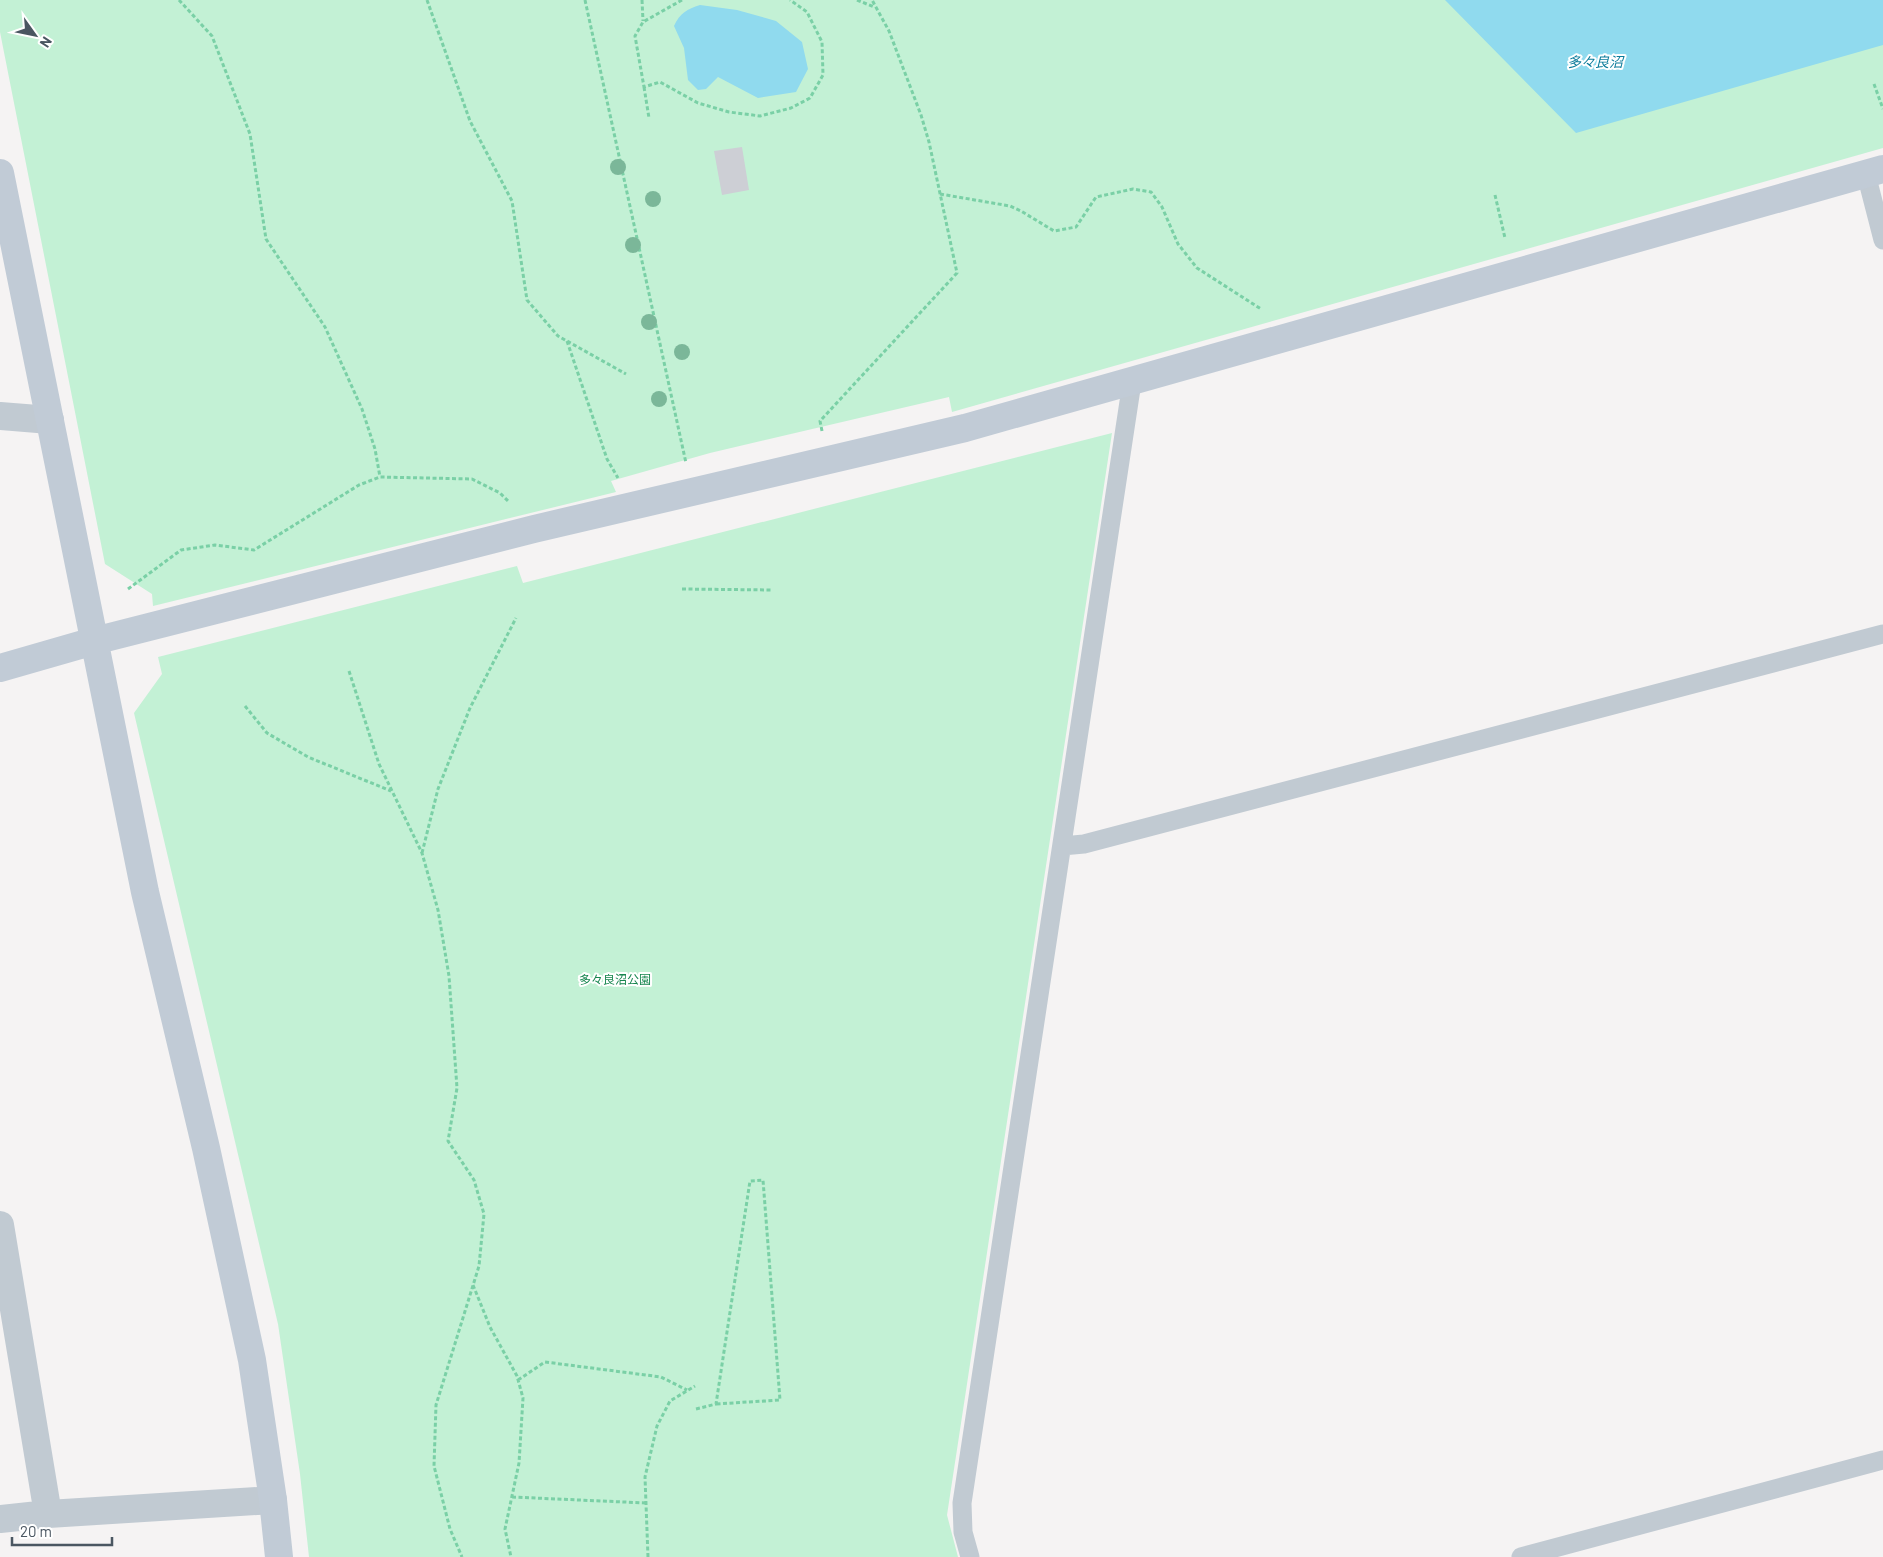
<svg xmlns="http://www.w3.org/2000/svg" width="1883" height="1557" viewBox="0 0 1883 1557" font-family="Barlow,'Noto Sans JP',sans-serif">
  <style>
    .green { fill: #c3f1d5 }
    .water { fill: #90daee }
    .building { fill: #cdcfd5 }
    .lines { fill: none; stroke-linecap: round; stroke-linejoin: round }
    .path { stroke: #7ad0a6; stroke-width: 3; stroke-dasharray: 4 2.5; stroke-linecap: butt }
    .lane { stroke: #c1cad2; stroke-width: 19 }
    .street { stroke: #c1cad2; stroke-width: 28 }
    .secondary { stroke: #c1cbd6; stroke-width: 28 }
    .tree { fill: #7bb799 }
    .labels { text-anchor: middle; stroke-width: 4; stroke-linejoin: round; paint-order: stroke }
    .park-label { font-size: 12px; fill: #17864f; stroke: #fff }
    .water-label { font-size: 14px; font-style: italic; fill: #0c7c9b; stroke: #fff }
  </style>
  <rect width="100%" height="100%" fill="#f5f3f3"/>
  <path class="green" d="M0,0h1883v148l-931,264 -3,-15 -239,56 -99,28 5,11 -463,114 -1,-12 -47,-30 -105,-532z
    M1112,433l-165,1082 11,42h-649l-9,-83 -22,-150 -144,-611 28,-39 -4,-17 359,-91 6,17z"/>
  <path class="water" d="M1445,0h438v45l-307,88z
    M700,5l37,5 39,11 26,21 6,27 -12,23 -38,6 -40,-21 -12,12 -8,1 -10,-10 -4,-32 -10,-22c6,-13 13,-17 26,-21z"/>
  <path class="building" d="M742,147l7,43 -27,5 -8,-44z"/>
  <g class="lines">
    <path class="path" d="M179,0l33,36 38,98 16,105 59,88 37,82 13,40 5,28
      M427,0l43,121 42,80 15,99 31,36 68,38
      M585,0l101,463
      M642,0l1,21
      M682,0l-39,22 -8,14 9,51 16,-5 38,21 31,9 31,4 31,-8 19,-10 13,-23 -1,-33 -15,-30 -17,-12
      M857,0l17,7
      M1874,84l9,25
      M644,87l5,31
      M940,194l70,12 11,5 33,20 22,-4 20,-30 37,-8 18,3 11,15 16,37 19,24 64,41
      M1495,195l10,43
      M567,341l40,118 11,19
      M822,431l-2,-10 137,-148 -28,-131 -8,-27 -32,-84 -17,-31
      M128,589l53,-39 34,-5 39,5 105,-65 21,-8 92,2 28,14 9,9
      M682,589l90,1
      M349,671l30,93 43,89 16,57 11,66 8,112 -9,53 26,39 10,34 -5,52 -43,139 -2,61 16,63 12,28
      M245,706l22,27 41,24 83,34
      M422,853l16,-64 32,-81 46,-90
      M473,1285l17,42 27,49 6,22 -4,65 -14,66 6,28
      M518,1380l27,-18 116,15 26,13
      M696,1409l20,-5 34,-223 13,-1 17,220 -64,4
      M512,1497l134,6
      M648,1557l-3,-80 12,-51 13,-25 25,-15"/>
    <path class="lane" d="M1866,174l17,66
      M1062,846l22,-2 799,-210
      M970,1557l-7,-25 -1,-29 170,-1121
      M1521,1557l362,-97"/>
    <path class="street" d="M0,416l50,4
      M0,1225l48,289
      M0,1519l48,-5 225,-14"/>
    <path class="secondary" d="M0,173l145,719 61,256 46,212 21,140 6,57
      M0,668l94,-27 440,-112 431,-101 918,-259"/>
  </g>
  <g class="tree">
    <circle cx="618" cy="167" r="8"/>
    <circle cx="653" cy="199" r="8"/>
    <circle cx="633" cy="245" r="8"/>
    <circle cx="649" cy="322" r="8"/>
    <circle cx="682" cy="352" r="8"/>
    <circle cx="659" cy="399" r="8"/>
  </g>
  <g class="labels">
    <g class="park-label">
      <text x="615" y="984">多々良沼公園</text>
    </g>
    <g class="water-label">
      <text x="1595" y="67">多々良沼</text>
    </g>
  </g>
  <g transform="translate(35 35) rotate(123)" stroke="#ffffff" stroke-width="4" paint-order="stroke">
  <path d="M0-4L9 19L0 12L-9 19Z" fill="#4a5661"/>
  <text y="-8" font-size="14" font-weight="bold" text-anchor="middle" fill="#4a5661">N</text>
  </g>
  <path d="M12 1537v8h100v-8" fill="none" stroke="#4a5661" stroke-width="2.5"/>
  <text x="20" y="1537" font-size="15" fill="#4a5661" stroke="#ffffff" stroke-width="4" paint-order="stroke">20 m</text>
</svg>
